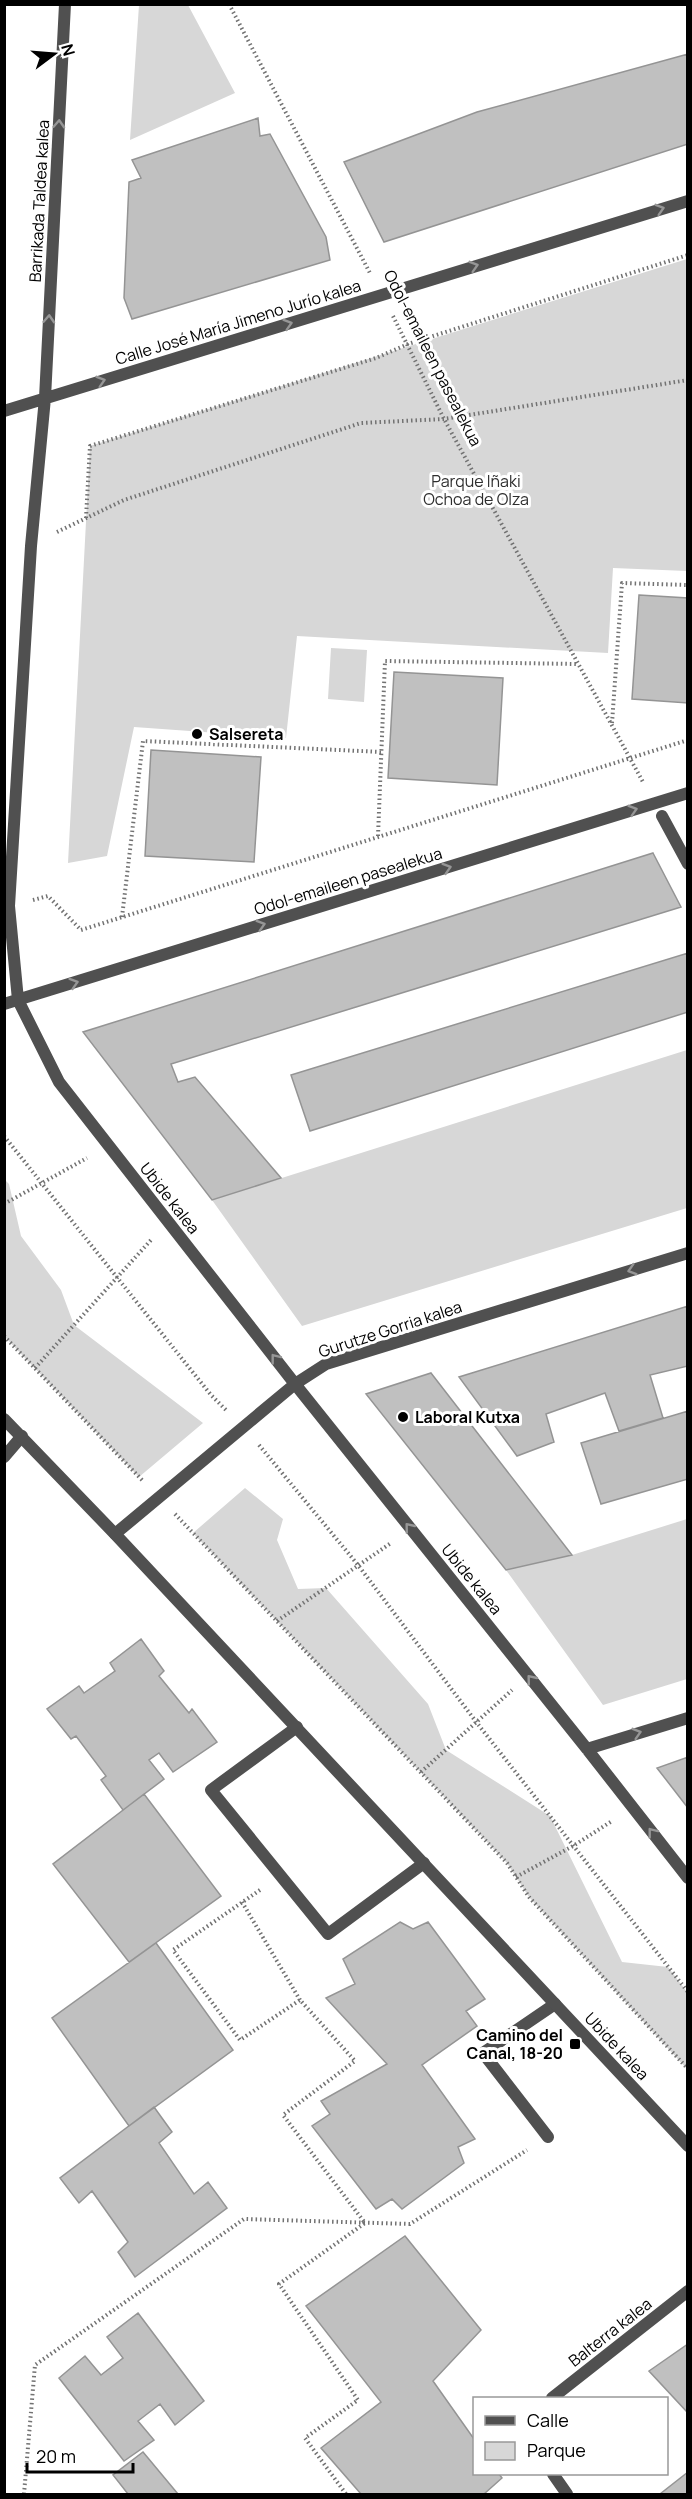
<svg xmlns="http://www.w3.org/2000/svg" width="692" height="2499" viewBox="0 0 692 2499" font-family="Manrope,sans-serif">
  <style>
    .green { fill: #d7d7d7 }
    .building { fill: #c0c0c0; stroke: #949494; stroke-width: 1.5 }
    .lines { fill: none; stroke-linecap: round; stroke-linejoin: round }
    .path { stroke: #727272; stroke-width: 4; stroke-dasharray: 1.5 3; stroke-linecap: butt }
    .service { stroke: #505050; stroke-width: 12 }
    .pedestrian { stroke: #505050; stroke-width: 12 }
    .minor { stroke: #505050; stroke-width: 12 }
    .tertiary { stroke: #505050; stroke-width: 12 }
    .oneway { stroke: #969696 }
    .poi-dot { fill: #000; stroke: #fff; stroke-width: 2 }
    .labels { text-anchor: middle; stroke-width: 6; stroke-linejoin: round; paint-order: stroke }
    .street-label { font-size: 16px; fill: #000; stroke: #fff }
    .park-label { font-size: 16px; fill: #2e2e2e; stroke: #fff }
    .poi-label { font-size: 16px; font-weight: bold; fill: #000; stroke: #fff; text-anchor: start }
  </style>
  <rect width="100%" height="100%" fill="#fff"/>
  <path class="green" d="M139,5h49l47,88 -105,47z
    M687,259v312l-74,-3 -5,85 -311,-17 -11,102 -152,-11 -27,129 -39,7 22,-417z
    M331,648l36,2 -3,52 -36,-3z
    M687,1050v158l-385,118 -90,-126z
    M5,1180l4,4 12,52 40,54 13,35 129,98 -64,54 -134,-140z
    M245,1488l38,31 -6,21 21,49 28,-1 102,116 18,46 104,66 72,146 46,5 19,25v77l-158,-172 -22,-34 -314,-330z
    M687,1519v160l-84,26 -97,-135 66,-15z"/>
  <path class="building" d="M688,54v90l-304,98 -40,-80 133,-50z
    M258,118l2,18 10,-2 56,103 4,23 -198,59 -8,-21 5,-116 12,-4 -9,-18z
    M639,595l49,3v105l-56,-4z
    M394,672l109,6 -6,107 -109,-7z
    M151,750l110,7 -7,105 -109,-6z
    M653,853l28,54 -510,157 7,18 17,-5 86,101 -69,22 -129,-168z
    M688,953v59l-378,119 -19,-56z
    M688,1306v60l-38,9 13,43 -44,13 -14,-38 -59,21 8,28 -37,14 -58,-79z
    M431,1373l141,182 -66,15 -140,-176z
    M688,1411v68l-87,25 -20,-61z
    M141,1639l23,32 -5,5 30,37 3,-4 25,33 -44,30 -14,-19 -10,7 15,19 -41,31 -22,-30 5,-4 -30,-40 -5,3 -24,-30 32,-23 5,7 31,-22 -5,-8z
    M688,1757v51l-31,-40z
    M144,1794l77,102 -92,66 -76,-98z
    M400,1922l13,7 15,-7 57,77 -19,12 11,15 -55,39 53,74 -17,8 6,16 -62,46 -10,-10 -16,10 -64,-83 18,-12 -9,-13 66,-37 -61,-66 29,-14 -12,-25z
    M156,1943l77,107 -104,76 -77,-108z
    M154,2107l18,25 -13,11 35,51 14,-12 19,26 -92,69 -17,-25 10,-10 -36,-51 -13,12 -19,-25z
    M405,2236l76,94 -48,51 41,58v35h25l3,4 -18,16h-123l-40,-46 60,-46 -75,-96z
    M138,2313l66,88 -29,24 -15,-21 -22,17 16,19 -30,21 -65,-83 26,-22 16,19 22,-17 -16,-21z
    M688,2344v69l-39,-42z
    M143,2452l35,42h-50l-15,-19z
    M688,2472v22h-28z"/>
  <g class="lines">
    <path class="path" d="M229,4l142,271
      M393,316l51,103 199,363
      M86,518l4,-72 286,-88 32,-14 280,-89
      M57,532l67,-32 237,-77 83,-4 244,-39
      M612,723l10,-140 66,2
      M378,836l7,-175 192,3
      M33,900l15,-4 33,34 607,-190
      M122,917l21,-176 239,11
      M4,1136l207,259 16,16
      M4,1204l83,-46
      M4,1336l139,145
      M35,1368l116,-128
      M259,1445l99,120 119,158 211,269
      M175,1514l332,349 22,34 159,172
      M277,1621l114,-78
      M421,1772l91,-82
      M516,1877l57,-31 39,-25
      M260,1890l-87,60 67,90 60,-40 55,61 -72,54 82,108 -86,61 79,116 -53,38 41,56
      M242,1902l58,98
      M24,2494l11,-129 209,-146 166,5 117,-74"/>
    <path class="service" d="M297,1727l-86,63 117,144 96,-71
      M548,2137l-65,-84 72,-49"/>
    <path class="pedestrian" d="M662,816l26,48"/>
    <path class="minor" d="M65,4l-20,394 -14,148 -22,360 9,94 41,82 236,302 292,365 101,129
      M4,411l684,-210
      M4,1004l684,-211
      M4,1457l18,-21
      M115,1534l180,-150 31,-20 362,-111
      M587,1749l101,-31
      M552,2398l136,-107
      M553,2474l14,20"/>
    <path class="tertiary" d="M4,1419l111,115 573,612"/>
  </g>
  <defs><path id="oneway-chevron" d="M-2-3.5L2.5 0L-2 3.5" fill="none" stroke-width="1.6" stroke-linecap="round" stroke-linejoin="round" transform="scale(1.5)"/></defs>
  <g class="oneway">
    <use href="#oneway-chevron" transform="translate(59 124) rotate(-87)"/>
    <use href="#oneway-chevron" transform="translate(660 209) rotate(-17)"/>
    <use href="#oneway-chevron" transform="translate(474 266) rotate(-17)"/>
    <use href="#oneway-chevron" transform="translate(49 319) rotate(-87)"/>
    <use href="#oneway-chevron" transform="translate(288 324) rotate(-17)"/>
    <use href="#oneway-chevron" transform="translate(101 381) rotate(-17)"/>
    <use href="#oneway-chevron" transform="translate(633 810) rotate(-17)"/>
    <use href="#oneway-chevron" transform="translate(447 868) rotate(-17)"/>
    <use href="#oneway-chevron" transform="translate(261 925) rotate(-17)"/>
    <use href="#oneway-chevron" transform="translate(74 983) rotate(-17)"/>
    <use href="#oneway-chevron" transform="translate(632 1270) rotate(163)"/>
    <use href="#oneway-chevron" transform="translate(275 1358) rotate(-128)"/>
    <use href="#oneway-chevron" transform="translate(409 1527) rotate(-129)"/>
    <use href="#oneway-chevron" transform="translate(531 1679) rotate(-129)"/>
    <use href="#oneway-chevron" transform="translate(637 1733) rotate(-17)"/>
    <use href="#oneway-chevron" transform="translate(652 1832) rotate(-128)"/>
  </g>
  <g class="poi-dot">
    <circle cx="197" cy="734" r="6"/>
    <circle cx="403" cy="1417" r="6"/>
    <rect x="569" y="2038" width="12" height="12" rx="3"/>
  </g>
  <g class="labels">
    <g class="street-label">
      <text transform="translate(39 201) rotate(-87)" y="6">Barrikada Taldea kalea</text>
      <text transform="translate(238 322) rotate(-17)" y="6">Calle José María Jimeno Jurío kalea</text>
      <text transform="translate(433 358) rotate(63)" y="6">Odol-emaileen pasealekua</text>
      <text transform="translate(348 881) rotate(-17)" y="6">Odol-emaileen pasealekua</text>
      <text transform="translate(170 1198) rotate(52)" y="6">Ubide kalea</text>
      <text transform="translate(390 1329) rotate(-18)" y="6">Gurutze Gorria kalea</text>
      <text transform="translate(472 1579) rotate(51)" y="6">Ubide kalea</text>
      <text transform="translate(617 2046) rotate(47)" y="6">Ubide kalea</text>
      <text transform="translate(610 2332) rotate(-38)" y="6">Balterra kalea</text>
    </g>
    <g class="park-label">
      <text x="476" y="487">Parque Iñaki<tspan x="476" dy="18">Ochoa de Olza</tspan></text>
    </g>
    <g class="poi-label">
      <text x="209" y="740">Salsereta</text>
      <text x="415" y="1423">Laboral Kutxa</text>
      <text x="563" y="2041" text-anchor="end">Camino del<tspan x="563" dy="18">Canal, 18-20</tspan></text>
    </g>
  </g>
  <rect width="692" height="2499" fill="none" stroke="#000000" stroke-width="12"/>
  <rect x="473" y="2397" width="195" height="78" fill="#ffffff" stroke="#999999" stroke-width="1.5"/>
  <rect x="485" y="2416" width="30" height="9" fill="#505050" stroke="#999999" stroke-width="1.5"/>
  <text x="527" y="2427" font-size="18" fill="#000000">Calle</text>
  <rect x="485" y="2442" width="30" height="18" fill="#d7d7d7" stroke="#999999" stroke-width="1.5"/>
  <text x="527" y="2457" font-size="18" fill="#000000">Parque</text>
  <g transform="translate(54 54) rotate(74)" stroke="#ffffff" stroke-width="4.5" paint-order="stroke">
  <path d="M0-4.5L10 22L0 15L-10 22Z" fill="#000000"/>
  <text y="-9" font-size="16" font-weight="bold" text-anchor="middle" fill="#000000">N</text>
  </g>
  <path d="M27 2463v9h106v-9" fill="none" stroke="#000000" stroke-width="3"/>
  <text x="36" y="2463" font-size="18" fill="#000000" stroke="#ffffff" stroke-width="4.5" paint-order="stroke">20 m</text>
</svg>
